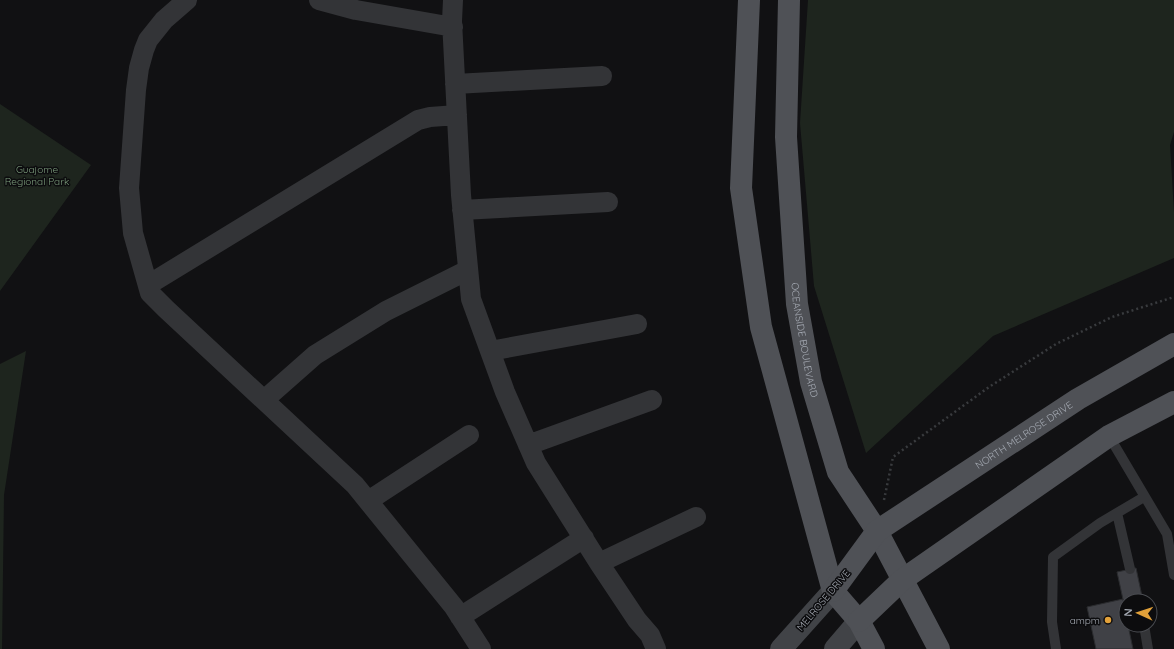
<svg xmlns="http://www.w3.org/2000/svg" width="1174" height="649" viewBox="0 0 1174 649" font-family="Quicksand,sans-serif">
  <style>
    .green { fill: #1e251e }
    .building { fill: #404146; stroke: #2b2c2f }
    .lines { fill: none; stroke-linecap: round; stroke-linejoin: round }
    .path { stroke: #393b3e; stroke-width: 2.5; stroke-dasharray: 2 3; stroke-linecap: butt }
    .service { stroke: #333437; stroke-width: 10 }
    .minor { stroke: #333437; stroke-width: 20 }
    .secondary { stroke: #414347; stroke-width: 22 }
    .primary { stroke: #4f5156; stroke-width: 22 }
    .poi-dot { fill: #e2a13a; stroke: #0c0c0e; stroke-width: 1.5 }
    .labels { text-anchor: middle; stroke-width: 3; stroke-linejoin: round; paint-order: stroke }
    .park-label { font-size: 10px; fill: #7c9c7c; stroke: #0c0c0e }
    .street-label { font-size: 10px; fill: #a4a9b2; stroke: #0c0c0e }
    .poi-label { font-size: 10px; fill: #a4a9b2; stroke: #0c0c0e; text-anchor: end }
  </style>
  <rect width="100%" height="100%" fill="#111113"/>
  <path class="green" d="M808,0h366v132l-4,13 4,67v46l-181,78 -127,117 -52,-167 -14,-163z
    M0,104l91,61 -91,126z
    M26,351l-22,144 -2,154h-2v-285z"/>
  <path class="building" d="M1136,568l7,33h-17v12l-9,-41z
    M1123,599l3,16v10h2l5,24h-37l-9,-42z"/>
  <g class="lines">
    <path class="path" d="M884,500l9,-43 96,-70 67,-43 56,-27 62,-20"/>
    <path class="service" d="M1109,436l58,98 7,41
      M1117,513l13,56
      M1144,625l4,24
      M1056,649l-4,-27 1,-65 47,-34 44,-26"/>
    <path class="minor" d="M187,0l-23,20 -16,20 -4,10 -5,18 -3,22 -7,98 4,45 17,60 16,16 189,176 99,122 27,42
      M319,0l37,10 97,17
      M453,0l-1,21 9,174 10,104 34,93 31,71 63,100 38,57 13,15 6,14
      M455,84l147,-8
      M462,210l146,-8
      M148,285l270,-165 12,-3 27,-2
      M490,351l147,-27
      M264,400l51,-45 71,-44 82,-41
      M528,445l124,-45
      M368,501l101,-66
      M599,563l97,-46
      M460,617l124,-79"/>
    <path class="secondary" d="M781,649l52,-58
      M835,649l24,-28"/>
    <g class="primary">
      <path d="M749,0l-8,188 20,139 72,264 26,30 15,28"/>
      <path id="s1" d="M789,0l-3,137 11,167 14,78 27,90 39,59 62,118"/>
      <path id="s2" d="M833,591l44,-60 201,-132 96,-55"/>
      <path d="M859,621l43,-41 207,-144 65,-34"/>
    </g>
  </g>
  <circle class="poi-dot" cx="1108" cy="620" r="4"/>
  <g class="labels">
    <g class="park-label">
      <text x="37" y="173">Guajome<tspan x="37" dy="12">Regional Park</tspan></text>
    </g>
    <g class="street-label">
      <text dy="4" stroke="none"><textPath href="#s1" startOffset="341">OCEANSIDE BOULEVARD</textPath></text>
      <text dy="4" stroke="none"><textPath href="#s2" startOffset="250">NORTH MELROSE DRIVE</textPath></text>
      <text transform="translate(823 600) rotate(-50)" y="4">MELROSE DRIVE</text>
    </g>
    <g class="poi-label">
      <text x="1100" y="624">ampm</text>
    </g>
  </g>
  <g transform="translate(1138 613) rotate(273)"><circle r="19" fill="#0c0c0e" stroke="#494b50"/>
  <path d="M0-3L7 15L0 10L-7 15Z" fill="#e2a13a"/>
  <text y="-6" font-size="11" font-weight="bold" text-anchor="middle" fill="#a4a9b2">N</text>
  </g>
</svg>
